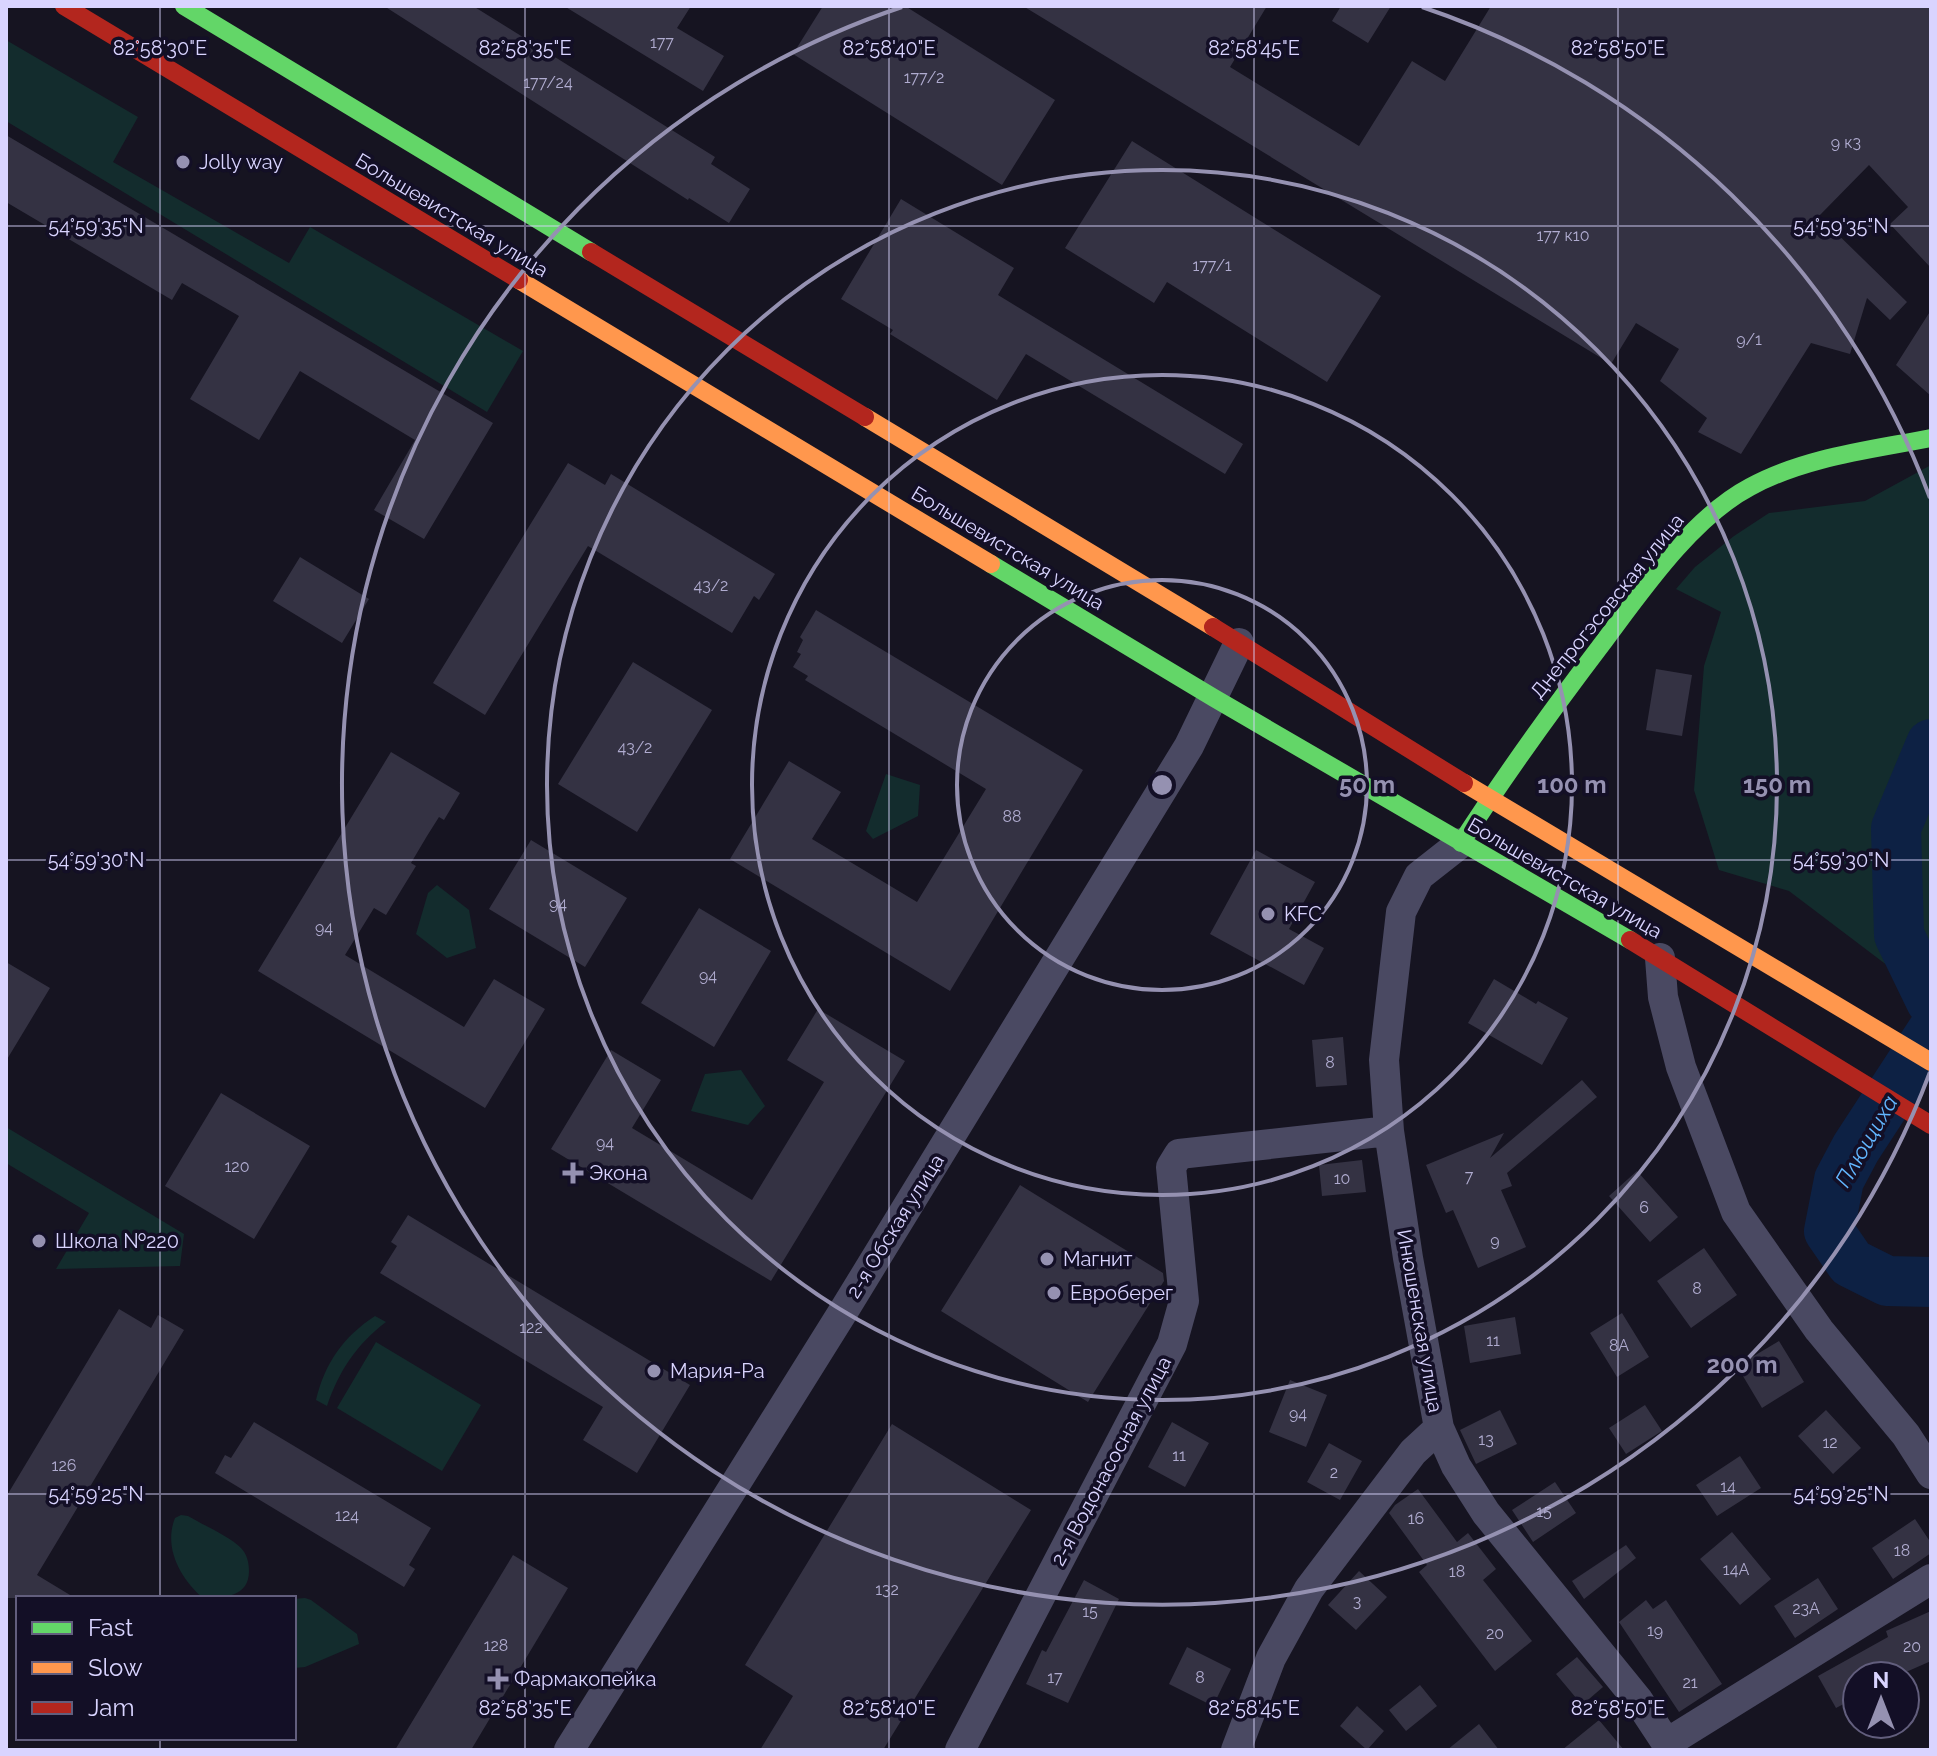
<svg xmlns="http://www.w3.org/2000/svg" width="1937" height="1756" viewBox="0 0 1937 1756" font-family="Raleway,sans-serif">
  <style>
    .green { fill: #132c2d }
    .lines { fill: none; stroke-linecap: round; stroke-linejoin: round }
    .river { stroke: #0d2144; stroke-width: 50 }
    .building { fill: #343243 }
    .street { stroke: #4a4962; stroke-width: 30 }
    .fast { stroke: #63d668; stroke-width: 18 }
    .slow { stroke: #ff974d; stroke-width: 18 }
    .jam { stroke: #b3261e; stroke-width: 18 }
    .ticks { fill: none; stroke: #d9d4ff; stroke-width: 2; stroke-opacity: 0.45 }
    .ring { fill: none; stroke: #9591b1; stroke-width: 4 }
    .poi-dot { fill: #9591b1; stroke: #130f26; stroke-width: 3 }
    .labels { text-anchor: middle; stroke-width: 7; stroke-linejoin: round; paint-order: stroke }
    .number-label { font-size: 16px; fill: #b0acd0 }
    .poi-label { font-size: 20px; fill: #d9d4ff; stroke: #130f26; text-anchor: start }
    .street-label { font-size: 20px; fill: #d9d4ff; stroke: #130f26 }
    .water-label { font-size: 22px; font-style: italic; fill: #62b6ff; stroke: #130f26 }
    .ticks-label { font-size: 20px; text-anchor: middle; fill: #d9d4ff; stroke: #130f26; stroke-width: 7; stroke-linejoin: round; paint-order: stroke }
    .centre { fill: #9591b1; stroke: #130f26; stroke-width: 4 }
    .ring-label { font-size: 24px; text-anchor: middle; font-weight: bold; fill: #9591b1; stroke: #130f26; stroke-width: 7; stroke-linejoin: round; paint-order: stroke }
  </style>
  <rect width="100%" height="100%" fill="#161421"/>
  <path class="green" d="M6,40l132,77 -25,45 176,101 21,-36 213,124 -36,61 -481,-291z
    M1931,465v505l-39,-1 -103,-78 -70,-21 -25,-80 10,-124 17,-54 -45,-23 19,-22 39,-31 35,-23 96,-12z
    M886,774l34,11 -2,31 -45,23 -7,-8z
    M437,885l32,25 7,38 -29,10 -31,-24 12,-41z
    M741,1070l24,36 -17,19 -57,-14 14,-37z
    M6,1127l178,107 -4,32 -124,3 33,-56 -83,-50z
    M375,1316l11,6c-30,23 -47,49 -59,84l-11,-6c9,-37 27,-63 59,-84z
    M376,1342l105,63 -39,66 -105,-63z
    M181,1515l7,1c15,9 41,20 53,32 6,6 8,15 8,23 0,26 -25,27 -46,27 -22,-19 -40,-50 -28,-80z
    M305,1598l6,2 46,34 2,10 -54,23 -11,1v-69z"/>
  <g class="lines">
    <path class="river" d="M1931,744l-35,84 3,107 32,66
      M1931,1033l-75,115 -17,32 -10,51 22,32 36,18 44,1"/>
  </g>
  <path class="building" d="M384,6h89l242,151 -4,7 39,25 -21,34 -40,-25 -1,2z
    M564,6h127l-14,22 47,28 -21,35z
    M823,6h82l150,94 -53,85 -209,-131z
    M1023,6h244l-37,61 129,79 53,-85 33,20 46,-75h440v262l-41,-44 18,-17 -39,-42 -50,51 88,86 -17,18 -23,-22 -17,56 -39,-11 -70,111 -43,-22 9,-14 -47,-37 19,-32 -43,-26 -25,41z
    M1341,6h50l-23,37 -36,-22z
    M6,135l487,288 -69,116 -50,-29 41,-70 -115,-69 -41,69 -69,-41 49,-83 -57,-33 -10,17 -166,-98z
    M1132,141l249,155 -54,86 -160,-100 -13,21 -89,-55z
    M901,199l113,69 -16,27 245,149 -18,30 -199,-120 -29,46 -107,-66 3,-4 -52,-31z
    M1931,310v86l-35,-31z
    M568,463l37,22 6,-11 164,100 -16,26 -5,-4 -22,37 -144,-87 -103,169 -52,-32z
    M300,557l69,42 -27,44 -69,-42z
    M816,610l267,160 -133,221 -220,-132 59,-98 52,31 -29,47 105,63 69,-113 -181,-109 3,-4 -15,-9 8,-13 -4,-2 6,-12 -3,-3z
    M633,662l79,48 -75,122 -79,-48z
    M1656,669l36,6 -10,61 -36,-6z
    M391,752l69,41 -16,27 -5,-3 -12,19 -16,27 5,3 -30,49 -12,-7 -29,47 119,72 30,-48 51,30 -60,99 -227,-137z
    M531,840l96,58 -42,69 -96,-58z
    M1256,850l59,32 -26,47 35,19 -20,37 -94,-51z
    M699,908l72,43 -57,96 -73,-44z
    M6,962l44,26 -44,73z
    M1494,979l42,25 2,-3 30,17 -26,47 -74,-42z
    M818,1009l87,52 -134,220 -220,-132 60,-99 50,30 -29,48 120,72 72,-118 -37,-22z
    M1343,1037l4,48 -31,2 -4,-47z
    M1582,1080l15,17 -90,76 5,13 -11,4 25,57 -48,21 -25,-58 -7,3 -20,-48 78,-32 -14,25z
    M221,1093l89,53 -56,93 -89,-53z
    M1362,1160l4,32 -44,4 -3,-31z
    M1637,1171l41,46 -28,25 -41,-46z
    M1020,1185l143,88 1,8 -76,121 -147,-91z
    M408,1215l282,170 -53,88 -54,-33 20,-33 -223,-134 17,-27 -6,-4z
    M1704,1248l33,47 -46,33 -34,-47z
    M119,1309l32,19 7,-13 26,15 -147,245 38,23h-69v-101z
    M1622,1313l27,44 -32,20 -27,-44z
    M1515,1317l6,37 -51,9 -6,-37z
    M1779,1341l25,41 -42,26 -25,-42z
    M1290,1380l37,15 -21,52 -37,-15z
    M1645,1405l17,26 -36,23 -17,-26z
    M1500,1410l17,34 -41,20 -16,-34z
    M1826,1410l35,38 -28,26 -35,-38z
    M254,1422l177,106 -22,37 6,4 -11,18 -189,-114 10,-18 6,3z
    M1172,1422l37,21 -24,44 -37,-20z
    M892,1424l139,86 -148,240h-123l33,-54 -48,-31z
    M1329,1443l33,18 -22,39 -33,-18z
    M1740,1456l21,32 -44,28 -21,-31z
    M1555,1482l21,31 -43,29 -21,-32z
    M1418,1489l39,53 11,-9 28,36 -13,11 49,61 -37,30 -76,-99 8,-7 -38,-52 6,-8z
    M1915,1519l16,24v10l-38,26 -21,-31z
    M1732,1532l39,47 -31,26 -40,-46z
    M1626,1545l10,13 -52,41 -12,-18z
    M513,1555l55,33 -97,162h-76z
    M1359,1571l28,26 -31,33 -28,-25z
    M1818,1578l20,31 -43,29 -21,-32z
    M1084,1580l35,19 -51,104 -42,-19 16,-34 4,2z
    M1646,1600l7,9 13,-9 56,84 -43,28 -60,-90z
    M1931,1611v50l-34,15h-40v21l-21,11 -18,-32 70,-39 -2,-6z
    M1187,1647l44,22 -18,37 -44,-22z
    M1577,1657l26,30 -21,18 -26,-31z
    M1420,1685l17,21 -31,25 -17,-21z
    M1357,1706l27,25 -17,19 -27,-24z
    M1599,1720l25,30h-62z
    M1479,1724l20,26h-52z"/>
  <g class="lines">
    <path class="street" d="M1461,843l-42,33 -18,36 -17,148 5,71 19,127 31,170 17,38 30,47 152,187 33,50
      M1660,958l3,39 18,70 55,145 83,118 87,105 25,39
      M1667,1743l264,-164
      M569,1750l277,-443 343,-561 50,-103
      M960,1750l212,-406 12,-43 -13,-134 8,-13 210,-23
      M1236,1750l35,-92 38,-69 104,-137 26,-24"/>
    <path class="fast" d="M184,6l407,246
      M991,564l223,134 416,242
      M1461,843c46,-71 93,-136 144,-203 38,-51 88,-123 145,-153 55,-30 120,-37 181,-49"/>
    <path class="slow" d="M519,280l472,284
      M865,417l348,210
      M1464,783l467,279"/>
    <path class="jam" d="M64,6l455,274
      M591,252l274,165
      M1213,627l251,156
      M1630,940l301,185"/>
  </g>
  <path class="ticks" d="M160,6v1592M525,6v1744M889,6v1744M1254,6v1744M1618,6v1744M6,226h1925M6,860h1925M6,1494h1925M160,1738v12"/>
  <g class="ring">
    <circle cx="1162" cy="785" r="205"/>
    <circle cx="1162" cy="785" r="410"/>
    <circle cx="1162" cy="785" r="615"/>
    <path d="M1930 1072A820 820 0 1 1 902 7M1422 7A820 820 0 0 1 1930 498"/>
  </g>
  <g class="poi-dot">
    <circle cx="183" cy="162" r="8"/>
    <circle cx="1268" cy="914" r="8"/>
    <path d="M569 1161h8v8h8v8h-8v8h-8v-8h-8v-8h8z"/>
    <circle cx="39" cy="1241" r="8"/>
    <circle cx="1047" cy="1259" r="8"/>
    <circle cx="1054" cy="1293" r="8"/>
    <circle cx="654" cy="1371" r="8"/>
    <path d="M494 1667h8v8h8v8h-8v8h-8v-8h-8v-8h8z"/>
  </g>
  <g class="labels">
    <g class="number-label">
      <text x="662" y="48">177</text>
      <text x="924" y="83">177/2</text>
      <text x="548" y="88">177/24</text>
      <text x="1846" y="148">9 к3</text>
      <text x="1563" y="241">177 к10</text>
      <text x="1212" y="271">177/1</text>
      <text x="1749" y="345">9/1</text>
      <text x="711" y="591">43/2</text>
      <text x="635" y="753">43/2</text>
      <text x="1012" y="822">88</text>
      <text x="558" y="909">94</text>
      <text x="324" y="933">94</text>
      <text x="708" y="981">94</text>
      <text x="1330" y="1068">8</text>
      <text x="605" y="1148">94</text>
      <text x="237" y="1172">120</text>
      <text x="1469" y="1182">7</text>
      <text x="1342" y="1184">10</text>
      <text x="1644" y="1213">6</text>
      <text x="1495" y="1246">9</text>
      <text x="1697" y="1294">8</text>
      <text x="531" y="1333">122</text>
      <text x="1493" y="1346">11</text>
      <text x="1619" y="1351">8А</text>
      <text x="1298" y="1419">94</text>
      <text x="1486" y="1445">13</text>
      <text x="1830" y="1448">12</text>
      <text x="1179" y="1461">11</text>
      <text x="64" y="1471">126</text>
      <text x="1334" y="1478">2</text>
      <text x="1728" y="1492">14</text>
      <text x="1544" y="1517">15</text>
      <text x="347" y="1521">124</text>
      <text x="1416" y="1524">16</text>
      <text x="1902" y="1556">18</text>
      <text x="1736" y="1575">14А</text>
      <text x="1457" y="1577">18</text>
      <text x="887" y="1595">132</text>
      <text x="1357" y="1607">3</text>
      <text x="1806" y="1614">23А</text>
      <text x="1090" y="1617">15</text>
      <text x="1655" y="1636">19</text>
      <text x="1495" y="1639">20</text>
      <text x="496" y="1651">128</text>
      <text x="1912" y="1652">20</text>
      <text x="1055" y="1683">17</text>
      <text x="1200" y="1683">8</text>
      <text x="1690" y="1688">21</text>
    </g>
    <g class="poi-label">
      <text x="199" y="169">Jolly way</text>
      <text x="1284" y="921">KFC</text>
      <text x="589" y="1180">Экона</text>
      <text x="55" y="1248">Школа №220</text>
      <text x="1063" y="1266">Магнит</text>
      <text x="1070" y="1300">Евроберег</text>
      <text x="670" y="1378">Мария-Ра</text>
      <text x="514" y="1686">Фармакопейка</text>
    </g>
    <g class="street-label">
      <text transform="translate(452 215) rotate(31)" y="7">Большевистская улица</text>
      <text transform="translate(1008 548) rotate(31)" y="7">Большевистская улица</text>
      <text transform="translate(1607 606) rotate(-51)" y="7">Днепрогэсовская улица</text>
      <text transform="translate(1565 878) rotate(30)" y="7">Большевистская улица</text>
      <text transform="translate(895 1226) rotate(-58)" y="7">2-я Обская улица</text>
      <text transform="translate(1420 1321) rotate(80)" y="7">Инюшенская улица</text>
      <text transform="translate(1111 1461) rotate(-62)" y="7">2-я Водонасосная улица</text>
    </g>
    <g class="water-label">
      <text transform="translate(1866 1141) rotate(-60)" y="8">Плющиха</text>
    </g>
  </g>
  <g class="ticks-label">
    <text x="160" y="55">82°58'30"E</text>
    <text x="525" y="55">82°58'35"E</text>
    <text x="889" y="55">82°58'40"E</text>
    <text x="1254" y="55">82°58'45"E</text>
    <text x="1618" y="55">82°58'50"E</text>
    <text x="96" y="233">54°59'35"N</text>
    <text x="1841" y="233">54°59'35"N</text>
    <text x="96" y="867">54°59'30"N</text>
    <text x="1841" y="867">54°59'30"N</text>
    <text x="96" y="1501">54°59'25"N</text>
    <text x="1841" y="1501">54°59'25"N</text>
    <text x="525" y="1715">82°58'35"E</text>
    <text x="889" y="1715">82°58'40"E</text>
    <text x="1254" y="1715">82°58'45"E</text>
    <text x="1618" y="1715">82°58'50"E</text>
  </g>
  <circle cx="1162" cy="785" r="12" class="centre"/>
  <g class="ring-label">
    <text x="1367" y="793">50 m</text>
    <text x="1572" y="793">100 m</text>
    <text x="1777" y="793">150 m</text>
    <text x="1742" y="1373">200 m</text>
  </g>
  <rect width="1937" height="1756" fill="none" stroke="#d9d4ff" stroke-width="16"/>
  <rect x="16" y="1596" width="280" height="144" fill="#130f26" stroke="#625e7d" stroke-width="2"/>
  <rect x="32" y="1622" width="40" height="12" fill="#63d668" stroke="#625e7d" stroke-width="2"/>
  <text x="88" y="1636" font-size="24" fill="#d9d4ff">Fast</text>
  <rect x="32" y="1662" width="40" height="12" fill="#ff974d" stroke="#625e7d" stroke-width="2"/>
  <text x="88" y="1676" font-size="24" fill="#d9d4ff">Slow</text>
  <rect x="32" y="1702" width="40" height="12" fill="#b3261e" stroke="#625e7d" stroke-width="2"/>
  <text x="88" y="1716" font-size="24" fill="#d9d4ff">Jam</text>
  <g transform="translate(1881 1700)"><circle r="38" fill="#130f26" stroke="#625e7d" stroke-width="2"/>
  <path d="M0-6L14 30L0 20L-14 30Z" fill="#9591b1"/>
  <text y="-12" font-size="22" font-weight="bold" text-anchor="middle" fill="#d9d4ff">N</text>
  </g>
</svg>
